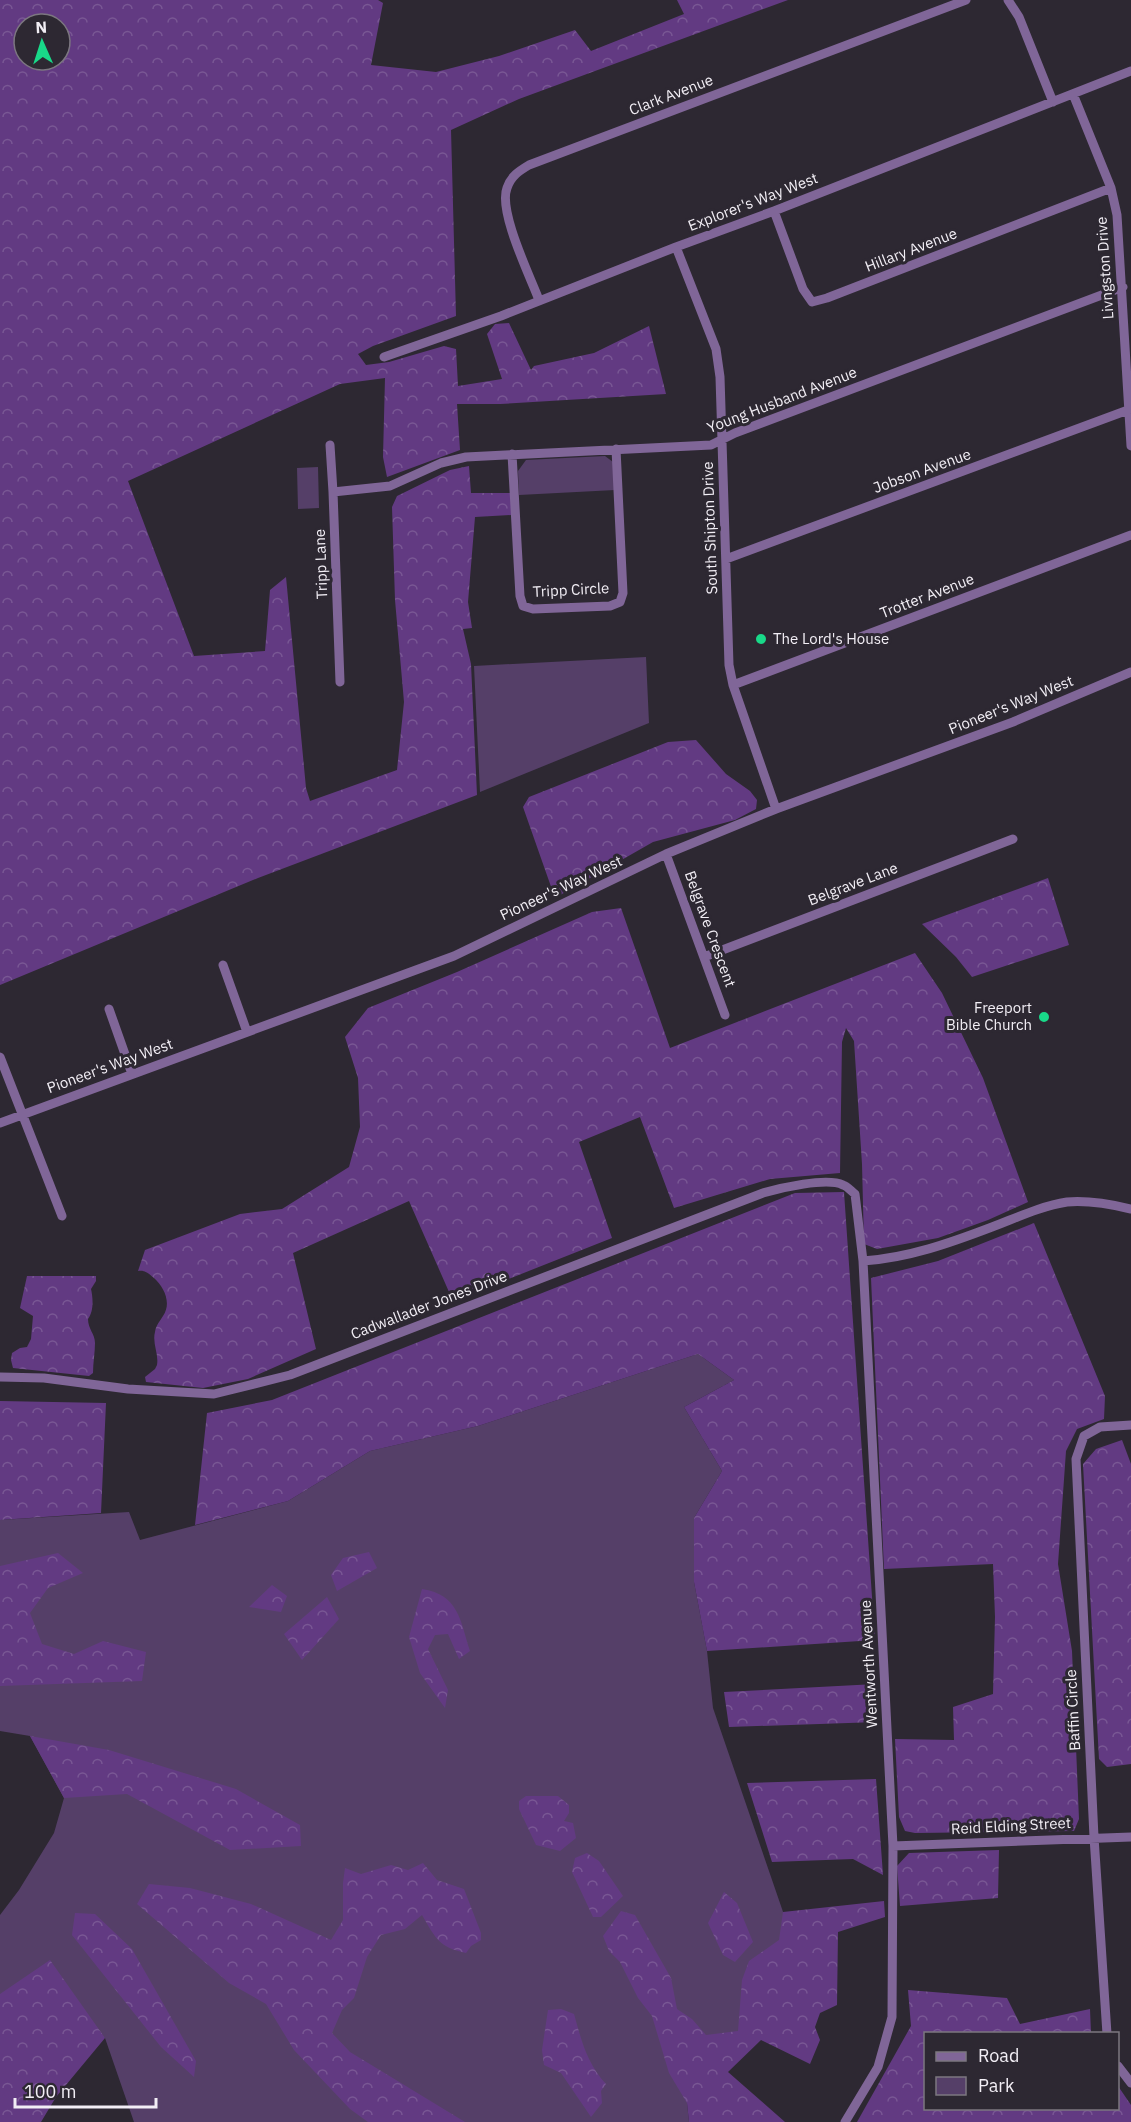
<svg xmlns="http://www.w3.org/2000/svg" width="1131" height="2122" viewBox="0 0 1131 2122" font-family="'IBM Plex Sans',sans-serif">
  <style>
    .green { fill: #553f68 }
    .forest { fill: url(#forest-crowns); fill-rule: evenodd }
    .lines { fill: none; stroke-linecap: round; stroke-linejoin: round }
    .street { stroke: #806698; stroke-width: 9 }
    .poi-dot { fill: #19d989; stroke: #2d2832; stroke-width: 2 }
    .labels { text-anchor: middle; stroke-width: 6; stroke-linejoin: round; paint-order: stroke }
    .street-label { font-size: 15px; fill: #f2eef5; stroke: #2d2832 }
    .poi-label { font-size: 15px; fill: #f2eef5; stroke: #2d2832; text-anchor: start }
  </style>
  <defs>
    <pattern id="forest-crowns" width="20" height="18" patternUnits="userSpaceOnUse" patternTransform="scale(1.5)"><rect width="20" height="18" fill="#623a82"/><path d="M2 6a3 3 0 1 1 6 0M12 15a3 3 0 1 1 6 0" fill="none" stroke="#795794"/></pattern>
  </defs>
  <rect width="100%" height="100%" fill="#2d2832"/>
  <path class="green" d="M605,456l8,6 2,28 -96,5 -1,-24 8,-11z
    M318,467l1,41 -21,1 -1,-41z
    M646,657l3,66 -169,69 -6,-126z
    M698,1354l36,26 -50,27 38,64 -28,47v64l13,69 6,57 79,230 -54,94 -51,71 2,19h-555l-29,-84 -105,-44v-79l19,-25 35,-57 10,-35 -34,-62 -30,-5v-211l129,-8 11,28 148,-39 82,-50 108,-25z"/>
  <path class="forest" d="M0,0h378l5,3 -12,62 65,7 63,-16 76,-26 16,21 93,-37 -7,-14h111l-269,99 -68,31 5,186 -83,30 -15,8 8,11 23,-3 55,-16 12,3 2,37 44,-7 -15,-45 8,-10 14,-1 22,47 3,-4 60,-13 55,-27 17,68 -166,10h-43l3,46 -73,27 -4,-20 2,-79 -45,6 -212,97 66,175 71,-5 5,-61 16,-13 20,211 4,13 87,-31 7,-68 -9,-102 -3,-93 5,-11 53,-26 19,-4 2,27h41l-1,22 -36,2 -7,85 4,26 -9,1 8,35 6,131 -219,83 -258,107zM24,24h36v36h-36z
    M696,740l30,34 24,17 7,9 -1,9 -21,11 -82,22 -98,56 -32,-91 6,-10 139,-55z
    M1048,878l21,67 -97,32 -16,-20 -34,-33z
    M621,908l49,140 245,-95 27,40 41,85 45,124 -40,18 -50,18 -61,11 -13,-5 -2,-80 -8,-123 -8,-13 -4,14 -2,131 -70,6 -96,29 -34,-91 -61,25 33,96 -159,63 -44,-100 -116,52 23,96 -68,30 -45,9 -57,-6 -1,-5 10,-8 2,-4c2,-11 -5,-22 -2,-33 1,-7 5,-11 8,-16 9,-13 1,-29 -9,-38 -6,-5 -9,-8 -16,-7l7,-21 95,-36 42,-5 67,-42 11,-40 -2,-49 -13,-41 23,-29 89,-36 135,-60z
    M844,1192l31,448 -168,11 -13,-69v-64l28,-47 -38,-64 50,-27 -36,-26 -220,72 -108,25 -82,50 -93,24 12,-112 65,-13 523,-207z
    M1034,1223l71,173 -1,23 -27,10 -11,22 -8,113 14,87 7,168 -5,12 -159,2 -10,-2 -6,-14 -4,-78 59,1 -1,-33 40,-13 2,-77 -2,-53 -109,5 -13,-291 67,-17z
    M27,1276h69v5l-5,8c2,9 3,22 -3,30 0,10 7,15 7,24 0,9 -2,20 -2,30l-4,3 -76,-8 -2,-8 1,-7 8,-5 7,-1 4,-8 2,-23 -13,-8z
    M0,1401l106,2 -5,110 -101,7z
    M1122,1440l9,24v300l-24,3 -8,-8 -16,-295 13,-15z
    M369,1552l8,16 -40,23 -6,-16 12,-17z
    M58,1553l25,20 -35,15 -18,25 12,31 32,10 29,-13 43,11 -4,29 -142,5v-120z
    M272,1585l15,11 -6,16 -32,-5z
    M422,1589c37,6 38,31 48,62l-11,8 -11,-25 -13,1 -7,14 20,41 -3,18 -25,-35 -11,-36z
    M327,1597l12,22 -37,41 -18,-26z
    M876,1684l1,38 -148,5 -5,-35z
    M30,1736l79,14 127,39 64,36 1,21 -71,4 -103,-56 -63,4z
    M876,1779l7,96 -30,-16 -81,3 -25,-79z
    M526,1796h32l11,9v8l-5,8 9,2 3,15 -16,13 -24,-6 -17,-36v-8z
    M999,1850l-1,48 -98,8 -3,-40 12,-13z
    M587,1853l12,8 24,35 -22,21h-8l-21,-45 3,-14z
    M423,1863l14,17 27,9 17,44v7l-10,6 -5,7c-28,-6 -31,-16 -44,-38l-17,14 -24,6 -14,22 -13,41 -12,12 -10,23 18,19 115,70h-97l-18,-13 -56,-59 -28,-46 -37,-21 -92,-79 12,-20 41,4 61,16 80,36 12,-20v-37l2,-15 16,6 30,-9 17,5z
    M724,1892l13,11 16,39 -18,20 -12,-7 -15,-32z
    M884,1901l1,16 -47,15 -1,73 -17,8 -5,14 5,13 -10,24 -49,-24 -33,32 57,50h-96l-2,-19 -18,-30 -17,-57 -14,-18 -18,-36 -11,-11 -6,-15 18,-25 14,4 36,63 6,31 15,10 14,16 32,-4 4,-51 7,-19 30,-21 4,-28z
    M75,1913l20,1 37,35 64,112 -2,16 -33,-30 -89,-112z
    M50,1960l55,78 -49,59 -15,25h-41v-128z
    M908,1990l99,8 13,26 70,-15 1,24 -165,1v74h192v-22l13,19v17h-274l54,-96z
    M561,2009l13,5c7,25 13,50 32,70l-5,7 1,12 -11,14 -30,-44 -17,-8 -2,-15 6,-40z"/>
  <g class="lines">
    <path class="street" d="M1008,0l11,17 34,85
      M1073,94l38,94 6,27 14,231
      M774,211l29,78 9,13 15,-4 284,-110
      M676,247l40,102 4,28 9,288 4,20 43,124
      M539,300c-9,-24 -41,-89 -32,-112 4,-12 12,-17 22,-23l437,-165
      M384,357l117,-41 175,-69 98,-36 357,-140
      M330,445l3,47 7,190
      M512,454l8,142 3,10 10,3 77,-3 10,-4 3,-9 -7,-144
      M333,492l57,-6 51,-23 25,-6 245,-12 24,-12 388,-146
      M726,559l402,-149
      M733,685l398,-150
      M666,854l59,161
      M704,957l309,-118
      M223,965l24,67
      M109,1009l23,65
      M0,1057l62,159
      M0,1123l454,-167 212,-102 110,-45 237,-87 118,-50
      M863,1261c45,-3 87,-18 129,-34 24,-9 49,-21 75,-25 22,-2 43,2 64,7
      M0,1377l44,1 84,11 86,5 76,-19 473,-182c17,-5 64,-16 80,-8 4,1 8,6 12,9l8,67 30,585 -1,171 -14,50 -33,55
      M893,1846l238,-9
      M1107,2034l-13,-197 -18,-378 8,-23 16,-9 31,-2
      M1118,2066l13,17"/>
  </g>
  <g class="poi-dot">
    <circle cx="761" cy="639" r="6"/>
    <circle cx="1044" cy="1017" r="6"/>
  </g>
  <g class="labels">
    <g class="street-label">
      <text transform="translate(671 95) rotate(-21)" y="5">Clark Avenue</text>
      <text transform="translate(753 202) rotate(-21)" y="5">Explorer's Way West</text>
      <text transform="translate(911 250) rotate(-21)" y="5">Hillary Avenue</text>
      <text transform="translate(1105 268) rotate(-94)" y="5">Livngston Drive</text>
      <text transform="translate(782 400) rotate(-21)" y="5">Young Husband Avenue</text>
      <text transform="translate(922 471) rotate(-20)" y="5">Jobson Avenue</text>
      <text transform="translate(710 528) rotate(-92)" y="5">South Shipton Drive</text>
      <text transform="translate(321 564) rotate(-92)" y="5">Tripp Lane</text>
      <text transform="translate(571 590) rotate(-3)" y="5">Tripp Circle</text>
      <text transform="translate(927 596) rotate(-21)" y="5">Trotter Avenue</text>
      <text transform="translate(1011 705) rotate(-22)" y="5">Pioneer's Way West</text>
      <text transform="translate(853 884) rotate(-21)" y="5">Belgrave Lane</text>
      <text transform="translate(561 888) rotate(-25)" y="5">Pioneer's Way West</text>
      <text transform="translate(710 929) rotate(70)" y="5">Belgrave Crescent</text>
      <text transform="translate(110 1066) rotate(-20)" y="5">Pioneer's Way West</text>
      <text transform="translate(429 1305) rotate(-21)" y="5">Cadwallader Jones Drive</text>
      <text transform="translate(869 1664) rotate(-93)" y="5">Wentworth Avenue</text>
      <text transform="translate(1073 1710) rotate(-93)" y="5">Baffin Circle</text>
      <text transform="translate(1011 1826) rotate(-3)" y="5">Reid Elding Street</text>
    </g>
    <g class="poi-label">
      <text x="773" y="644">The Lord's House</text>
      <text x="1032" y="1013" text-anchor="end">Freeport<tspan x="1032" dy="17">Bible Church</tspan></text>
    </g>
  </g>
  <rect x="924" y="2032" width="195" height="78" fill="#2d2832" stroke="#7c7780" stroke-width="1.5"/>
  <rect x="936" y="2052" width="30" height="9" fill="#806698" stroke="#7c7780" stroke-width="1.5"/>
  <text x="978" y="2062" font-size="18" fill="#f2eef5">Road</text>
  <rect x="936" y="2077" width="30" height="18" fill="#553f68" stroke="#7c7780" stroke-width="1.5"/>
  <text x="978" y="2092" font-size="18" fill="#f2eef5">Park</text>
  <g transform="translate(42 42) rotate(357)"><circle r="28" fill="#2d2832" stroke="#7c7780" stroke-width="1.5"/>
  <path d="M0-4.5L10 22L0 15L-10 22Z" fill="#19d989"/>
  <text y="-9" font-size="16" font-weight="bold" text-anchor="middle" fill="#f2eef5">N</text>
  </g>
  <path d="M15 2098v9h141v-9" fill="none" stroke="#f2eef5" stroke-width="3"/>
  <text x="24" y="2098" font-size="18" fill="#f2eef5" stroke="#2d2832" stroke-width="4.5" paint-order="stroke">100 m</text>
</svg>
